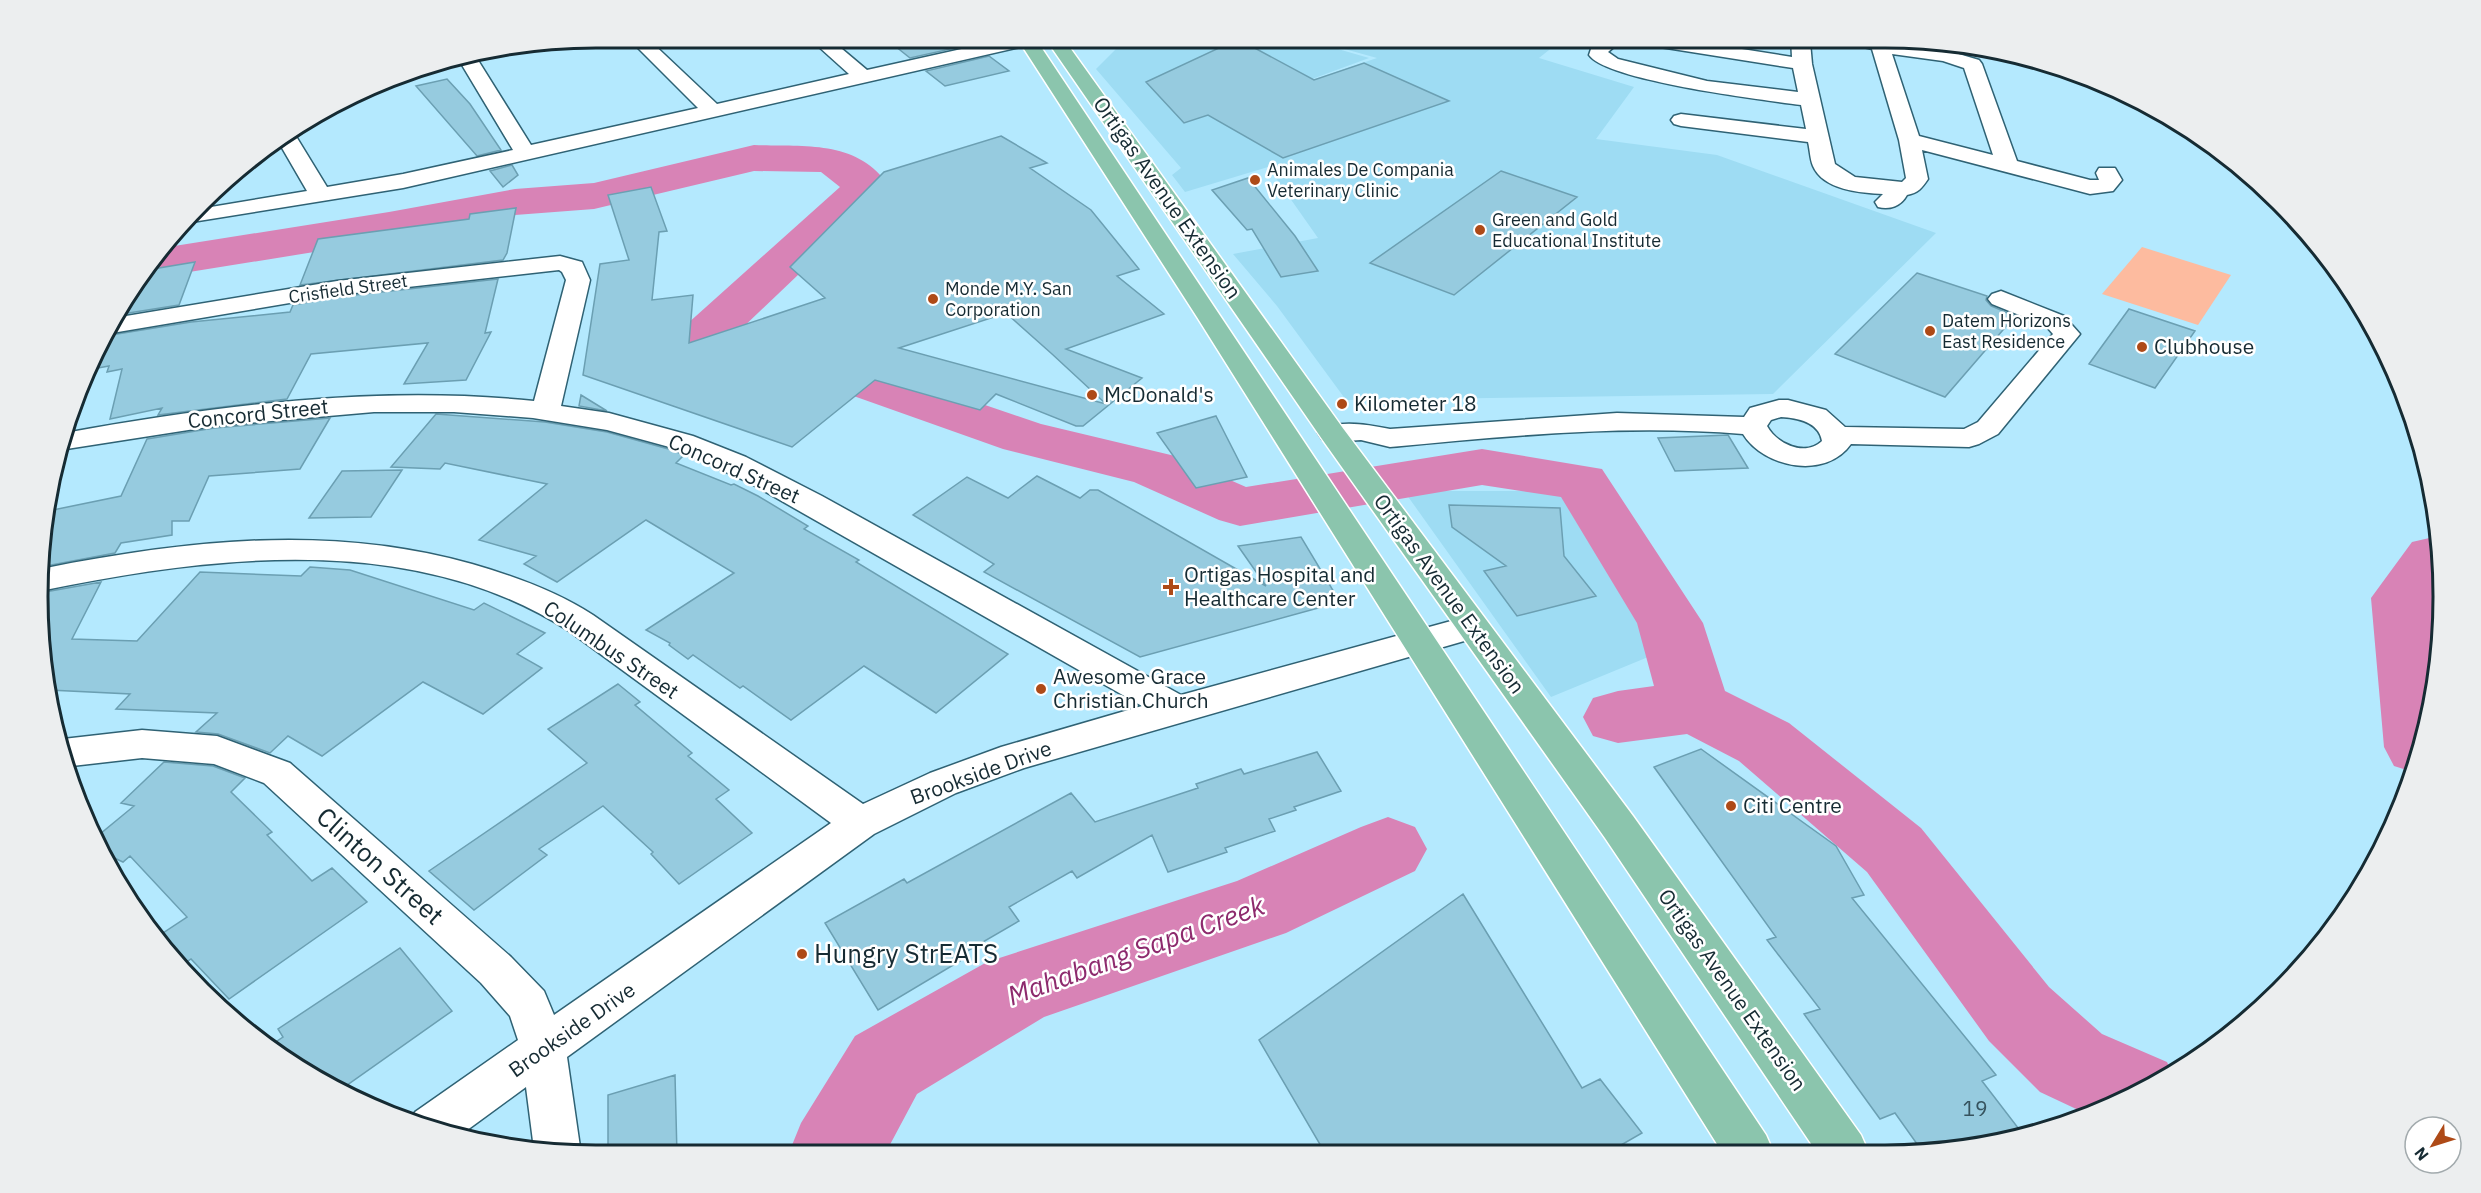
<svg xmlns="http://www.w3.org/2000/svg" width="2481" height="1193" viewBox="0 0 2481 1193" font-family="'IBM Plex Sans',sans-serif">
  <style>
    .built { fill: #9edcf3 }
    .green { fill: #fdbb9f }
    .lines { fill: none; stroke-linecap: round; stroke-linejoin: round }
    .river { fill: #d883b6; fill-rule: evenodd }
    .building { fill: #96cbdf; stroke: #6b9fb2; stroke-width: 1.5; fill-rule: evenodd }
    .minor-casing { stroke: #2f6274; stroke-width: 3 }
    .major-casing { stroke: #fff; stroke-width: 3 }
    .minor { fill: #fff; fill-rule: evenodd }
    .major { fill: #8bc5ad; fill-rule: evenodd }
    .poi-dot { fill: #ae4a17; stroke: #fff; stroke-width: 2 }
    .labels { text-anchor: middle; stroke-width: 5; stroke-linejoin: round; paint-order: stroke }
    .far-poi-label { font-size: 18px; fill: #162b33; stroke: #fff; text-anchor: start }
    .far-street-label { font-size: 18px; fill: #162b33; stroke: #fff }
    .street-label { font-size: 21px; fill: #162b33; stroke: #fff }
    .poi-label { font-size: 21px; fill: #162b33; stroke: #fff; text-anchor: start }
    .near-number-label { font-size: 21px; fill: #36535e }
    .near-street-label { font-size: 26px; fill: #162b33; stroke: #fff }
    .near-poi-label { font-size: 26px; fill: #162b33; stroke: #fff; text-anchor: start }
    .near-water-label { font-size: 27px; font-style: italic; fill: #8d2a6d; stroke: #fff }
    .rim { fill: none; stroke: #162b33; stroke-width: 3 }
  </style>
  <rect width="100%" height="100%" fill="#b4e9fe"/>
  <path class="built" d="M1127,38h173l69,20 -95,35 103,-35 -72,-20h259l-25,20 95,29 -38,52 121,16 219,78 -163,161 -427,6 -69,-94 -44,-52 85,-16 -50,-71 -83,25 -13,-17 9,-7 -85,-99z
    M1404,491h141l45,14 80,143 -119,49z"/>
  <path class="green" d="M2142,247l89,28 -33,50 -96,-31z"/>
  <g class="lines">
    <path class="river" d="M754,145c50,2 103,-6 135,41l-7,9 -145,138 25,-3 18,5 261,89 134,32 71,31 236,-38 120,20 101,154 22,68 64,32 132,105 128,159 53,47 65,28 4,9 -73,42 -9,2 -49,-23 -51,-51 -122,-169 -128,-111 -52,-27 -69,9 -25,-7 -10,-19 10,-19 25,-7 36,-5 -17,-63 -76,-126 -79,-12 -242,41 -21,-6 -85,-38 -131,-33 -245,-87 -44,4 -18,-5 -19,-6 -8,-11 8,-11 163,-146 -19,-15 -67,-1 -160,38 -79,6 -126,25 -237,38 -11,-2 27,-29 221,-35 126,-23 79,-6z
      M2438,536l5,54 -7,10c8,63 -5,113 -23,172l-19,-6 -10,-19 -13,-149 41,-56z
      M1388,817l27,10 12,22 -12,22 -129,62 -242,84 -127,77 -32,60 -97,1 13,-32 54,-87 132,-74 250,-81 124,-54z"/>
  </g>
  <path class="building" d="M885,38h79l9,6 -63,14z
    M1238,39l76,41 50,-17 85,38 -166,57 -75,-43 -24,8 -38,-41z
    M989,56l20,15 -64,15 -19,-15z
    M447,79l23,25 31,46 -24,6 -61,-70z
    M1001,136l46,27 -17,5 61,42 48,59 -22,7 47,38 -98,35 76,29 -59,48h-7l-80,-32 -16,16 -105,-30 -83,67 -209,-72 17,-111 29,-4 -21,-65 43,-8 16,44 -8,1 -7,68 41,-5 -4,48 136,-45 -35,-31 94,-95zM1006,313l46,41 54,50 -207,-56z
    M512,165l6,10 -15,12 -13,-16z
    M1501,171l76,26 -123,98 -84,-32z
    M1248,178l47,58 23,35 -37,6 -29,-48 -5,1 -35,-40z
    M516,208l-9,45 -4,7 -203,25 18,-46 151,-20 1,-5z
    M195,262l-16,43 -63,10 16,-29 15,-16z
    M1917,273l70,23 -1,4 5,6 24,10 -70,81 -110,-43z
    M498,279l-13,54 6,-1 -25,48 -62,4 24,-41 -117,11 -24,45 -129,16 4,-7 -52,11 12,-50 -15,3 2,-6 -22,4 18,-34 86,-14 99,-10 3,-7 44,-8z
    M2129,309l66,22 -40,57 -66,-24z
    M581,395l26,16 -28,-5z
    M436,414l109,8 62,10 65,18 12,5 -8,8 55,22 3,-1 24,12 50,30 -4,3 55,31 -3,2 152,92 -72,59 -72,-47 -73,54 -48,-34 -3,2 -47,-33 -5,4 -19,-14 1,-2 -24,-13 88,-57 -88,-53 -89,62 -33,-18 12,-8 -57,-16 68,-56 -102,-21 -5,6 -49,-2z
    M1216,416l31,61 -51,11 -39,-55z
    M330,418l-30,51 -91,7 -20,45h-17v14l-51,8 -6,10 -69,13 2,-55 73,-15 26,-57 67,-11z
    M1728,435l20,33 -73,3 -17,-33z
    M402,470l-31,47 -62,1 33,-47z
    M1037,476l43,22 10,-8h8l168,96 -28,-40 63,-9 39,65 -200,55 -156,-85 10,-8 -81,-49 54,-38 41,21z
    M1449,505l111,3 4,48 32,40 -79,20 -33,-45 22,-5 -54,-39z
    M310,567l40,3 124,40 10,-7 61,30 -28,21 25,14 -59,46 -60,-32 -101,74 -34,-20 -18,17 -52,-19 -22,-2 21,-19 -101,-4 14,-15 -81,-4 -7,-21 3,-77 56,-10 -29,57 65,2 63,-69 101,4z
    M618,684l22,18 -5,3 57,48 -4,3 41,34 -13,9 36,34 -73,51 -28,-30 2,-2 -50,-46 -64,43 8,6 -73,55 -45,-39 158,-108 -39,-34z
    M1701,749l135,97 28,49 -12,3 144,177 -14,6 40,52 -64,18h-36l-27,-38 -15,6 -76,-105 16,-5 -53,-69 9,-3 -122,-170z
    M1317,752l24,39 -47,16 2,3 -27,9 6,12 -50,17 2,4 -59,20 -16,-37 -75,43 -5,-7 -63,36 10,14 -62,36 3,4 -82,49 -53,-87 79,-44 3,4 164,-90 24,29 103,-34 -2,-4 45,-15 3,5z
    M164,762l49,4 32,12 -14,14 41,40 -5,3 45,46 20,-13 35,34 -138,97 -38,-40 -9,6 -22,-30 27,-18 -57,-61 -7,6 -22,-10 -7,-13 40,-33 -13,-3z
    M1463,894l119,194 18,-9 42,54 -33,19 -284,1 -66,-113z
    M400,948l52,63 -112,79 -54,-29 -18,-14 15,-10 -5,-8z
    M675,1075l2,80h-69v-60z"/>
  <g class="lines">
    <g class="minor-casing">
      <path id="minor" d="M628,38h19l70,66 132,-30 -40,-36h20l38,32 144,-32h31l-9,6 -630,144 -211,34 13,-14 102,-17 -29,-50 16,-8 33,54 76,-13 110,-24 -54,-90 17,-3 55,88 167,-37z
        M1604,38h20l-16,14 10,7 89,22 91,11 -5,-24 -152,-24 -9,-6h40l120,19 -1,-19h80l31,7 43,5 34,10 3,4 35,97 73,19h9l-3,-7 3,-5h16l7,12 -9,11 -23,3 -168,-44 6,29c-6,9 -10,14 -21,16 -6,11 -17,15 -29,12l-3,-5 8,-8c-22,-1 -60,-4 -70,-28 -3,-7 -3,-16 -5,-24l-127,-16 -7,-2 -3,-4 3,-4 7,-2 125,15 -5,-24c-37,-5 -194,-24 -212,-50l3,-9zM1810,42l45,3 17,4 27,91 7,38 -4,4 -47,-5 -20,-13 -23,-100zM1892,54l51,7 21,7 29,87 -74,-19z
        M560,256l22,6 8,18 -29,126 48,7 84,23 53,21 76,39 359,199 292,-80 12,4 5,8 -5,8 -461,133 -68,25 -82,41 -307,223 14,97 -47,-5 -8,-62 -67,49 -48,-14 4,-10 103,-72 -8,-24 -29,-33 -217,-200 -50,-19 -72,-6 -70,8 -9,-27 79,-9 75,6 73,27 221,194 33,34 10,24 277,-192 -262,-192c-154,-100 -354,-76 -524,-41l1,-22c142,-28 285,-44 426,-4 42,12 84,27 121,51l270,189 67,-31 71,-26 141,-41 -392,-223 -77,-35 -66,-18 -74,-12 -79,-6h-80l-160,14 -154,24 5,-17c155,-28 312,-48 469,-32l32,-121 -4,-8 -3,-2 -222,25 -231,39 8,-16 223,-37z
        M2001,291l63,25 16,18 -82,100 -19,10 -10,3 -118,-3c-25,36 -87,24 -108,-10 -118,-10 -235,2 -353,13l-29,-7 -29,2 -10,-3 -4,-6 4,-6c24,-6 44,-3 68,2l227,-16 127,4 6,-9 29,-8h9l38,10 19,17 119,2 14,-7 75,-88 -7,-8 -54,-22 -4,-5 4,-5zM1781,417c17,1 38,5 41,24 -17,16 -45,3 -55,-15l4,-6z"/>
    </g>
    <g class="major-casing">
      <path id="major" d="M1017,38h18l731,1097 7,16 -51,1 -525,-835z
        M1045,38h18l279,389 291,389 228,319 7,16h-52l-211,-313 -283,-399z"/>
    </g>
    <use href="#minor" class="minor"/>
    <use href="#major" class="major"/>
  </g>
  <g class="poi-dot">
    <circle cx="1255" cy="180" r="6"/>
    <circle cx="1480" cy="230" r="6"/>
    <circle cx="933" cy="299" r="6"/>
    <circle cx="1930" cy="331" r="6"/>
    <circle cx="2142" cy="347" r="6"/>
    <circle cx="1092" cy="395" r="6"/>
    <circle cx="1342" cy="404" r="6"/>
    <path d="M1168 578h6v6h6v6h-6v6h-6v-6h-6v-6h6z"/>
    <circle cx="1041" cy="689" r="6"/>
    <circle cx="1731" cy="806" r="6"/>
    <circle cx="802" cy="954" r="6"/>
  </g>
  <g class="labels">
    <g class="far-poi-label">
      <text x="1267" y="176">Animales De Compania<tspan x="1267" dy="21">Veterinary Clinic</tspan></text>
      <text x="1492" y="226">Green and Gold<tspan x="1492" dy="21">Educational Institute</tspan></text>
      <text x="945" y="295">Monde M.Y. San<tspan x="945" dy="21">Corporation</tspan></text>
      <text x="1942" y="327">Datem Horizons<tspan x="1942" dy="21">East Residence</tspan></text>
    </g>
    <g class="far-street-label">
      <text transform="translate(348 289) rotate(-8)" y="6">Crisfield Street</text>
    </g>
    <g class="street-label">
      <text transform="translate(1167 198) rotate(55)" y="7">Ortigas Avenue Extension</text>
      <text transform="translate(258 414) rotate(-6)" y="7">Concord Street</text>
      <text transform="translate(734 469) rotate(24)" y="7">Concord Street</text>
      <text transform="translate(1449 594) rotate(54)" y="7">Ortigas Avenue Extension</text>
      <text transform="translate(611 650) rotate(34)" y="7">Columbus Street</text>
      <text transform="translate(981 773) rotate(-20)" y="7">Brookside Drive</text>
      <text transform="translate(1732 990) rotate(55)" y="7">Ortigas Avenue Extension</text>
      <text transform="translate(572 1030) rotate(-35)" y="7">Brookside Drive</text>
    </g>
    <g class="poi-label">
      <text x="2154" y="354">Clubhouse</text>
      <text x="1104" y="402">McDonald's</text>
      <text x="1354" y="411">Kilometer 18</text>
      <text x="1184" y="582">Ortigas Hospital and<tspan x="1184" dy="24">Healthcare Center</tspan></text>
      <text x="1053" y="684">Awesome Grace<tspan x="1053" dy="24">Christian Church</tspan></text>
      <text x="1743" y="813">Citi Centre</text>
    </g>
    <g class="near-number-label">
      <text x="1975" y="1116">19</text>
    </g>
    <g class="near-street-label">
      <text transform="translate(380 866) rotate(42)" y="9">Clinton Street</text>
    </g>
    <g class="near-poi-label">
      <text x="814" y="963">Hungry StrEATS</text>
    </g>
    <g class="near-water-label">
      <text transform="translate(1136 951) rotate(-20)" y="9">Mahabang Sapa Creek</text>
    </g>
  </g>
  <path d="M0 0H2481V1193H0ZM596 48H1885A548 548 0 0 1 2433 596V597A548 548 0 0 1 1885 1145H596A548 548 0 0 1 48 597V596A548 548 0 0 1 596 48Z" fill="#eceeef" fill-rule="evenodd"/>
  <path class="rim" d="M596 48H1885A548 548 0 0 1 2433 596V597A548 548 0 0 1 1885 1145H596A548 548 0 0 1 48 597V596A548 548 0 0 1 596 48Z"/>
  <g transform="translate(2433 1145) rotate(232)"><circle r="28" fill="#ffffff" stroke="#a2aaad" stroke-width="1.5"/>
  <path d="M0-4.5L10 22L0 15L-10 22Z" fill="#ae4a17"/>
  <text y="-9" font-size="16" font-weight="bold" text-anchor="middle" fill="#162b33">N</text>
  </g>
</svg>
